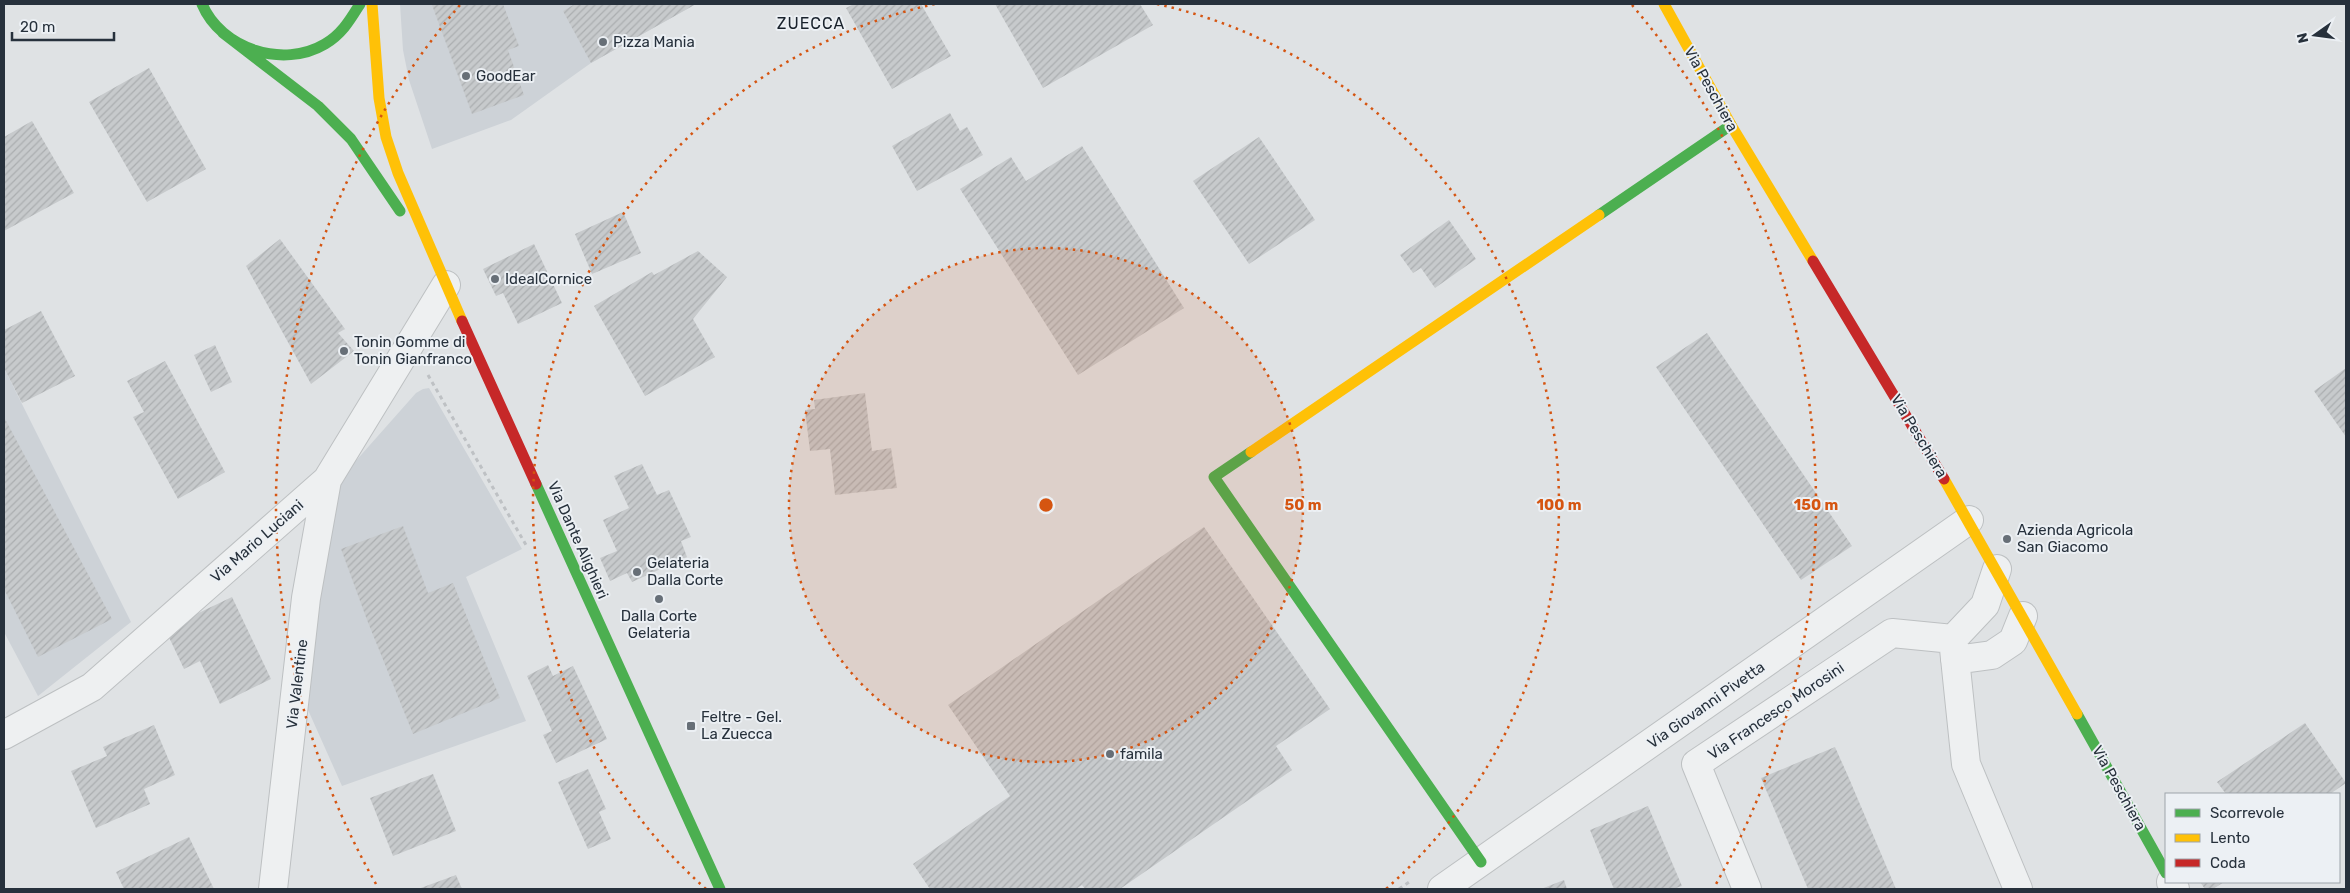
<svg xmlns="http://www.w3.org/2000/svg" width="2350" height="893" viewBox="0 0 2350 893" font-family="Rubik,sans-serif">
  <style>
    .built { fill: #cdd2d7 }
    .building { fill: url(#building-hatch) }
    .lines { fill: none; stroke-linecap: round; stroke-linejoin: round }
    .street-casing { stroke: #bdc0c2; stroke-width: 30 }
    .path { stroke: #bec1c4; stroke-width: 3; stroke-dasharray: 4 4; stroke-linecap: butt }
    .street { stroke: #eef0f1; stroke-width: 28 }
    .fast { stroke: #4caf50; stroke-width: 11 }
    .slow { stroke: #ffc107; stroke-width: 11 }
    .jam { stroke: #c62828; stroke-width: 11 }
    .ring { fill: none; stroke: #d55511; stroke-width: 2.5; stroke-dasharray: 2.5 5 }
    .poi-dot { fill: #676f77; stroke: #ecf0f4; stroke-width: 2 }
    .labels { text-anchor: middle; stroke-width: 4; stroke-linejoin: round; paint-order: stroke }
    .poi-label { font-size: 15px; fill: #27313c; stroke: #ecf0f4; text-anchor: start }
    .street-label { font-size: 15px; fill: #27313c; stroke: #ecf0f4 }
    .neighbourhood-label { font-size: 16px; letter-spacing: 1px; fill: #19222c; stroke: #ecf0f4 }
    .centre { fill: #d55511; stroke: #ecf0f4; stroke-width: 2.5 }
    .ring-label { font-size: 15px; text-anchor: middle; font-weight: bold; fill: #d55511; stroke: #ecf0f4; stroke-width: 4; stroke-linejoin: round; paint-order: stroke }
  </style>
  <defs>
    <pattern id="building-hatch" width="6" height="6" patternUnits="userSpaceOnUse" patternTransform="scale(1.25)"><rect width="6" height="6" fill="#c7cacc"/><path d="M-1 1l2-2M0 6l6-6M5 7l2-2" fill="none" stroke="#abaeb0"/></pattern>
  </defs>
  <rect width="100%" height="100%" fill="#dfe2e4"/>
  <path class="built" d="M400,4h296l-105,59 -80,57 -79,29 -23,-69 -6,-30z
    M4,368l127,254 -93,74 -34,-64z
    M429,388l93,161 -56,28 60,144 -184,65 -46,-103 42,-202 78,-88 7,-4z"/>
  <path class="building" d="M436,4h67l16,42 -11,4 16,45 -52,19 -40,-109z
    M575,4h121l-105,59 -28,-52z
    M854,4h67l30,52 -59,33 -46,-81z
    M995,4h145l13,21 -110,63z
    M149,68l57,101 -59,33 -58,-100z
    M950,113l10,18 7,-4 16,28 -66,36 -25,-45z
    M32,121l42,72 -70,38v-94z
    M1259,137l56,83 -66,44 -56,-83z
    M1082,146l102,162 -106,67 -118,-186 51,-32 15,24z
    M623,212l18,41 -49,21 -17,-40z
    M1449,220l27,39 -41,29 -14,-20 -8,5 -13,-18z
    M280,239l65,90 -7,4 16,18 -43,33 -65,-118z
    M534,244l28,59 -44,21 -15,-31 -7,3 -13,-27z
    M698,251l29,26 -34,42 22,38 -70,39 -51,-90 58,-34 2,3z
    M41,311l34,65 -53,27 -18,-35v-38z
    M1707,333l145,213 -51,34 -145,-213z
    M215,345l17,37 -21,10 -17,-37z
    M165,361l60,111 -47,27 -45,-82 11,-5 -17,-31z
    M2346,368v69l-32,-46z
    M865,393l7,58 19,-3 6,40 -62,7 -5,-46 -20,2 -5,-41 10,-1 -1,-9z
    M4,417l108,202 -74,38 -34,-68z
    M642,464l15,31 12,-5 22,47 -10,4 6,16 -55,25 -5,-9 -17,8 -10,-23 17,-7 -14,-31 26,-12 -15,-32z
    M403,526l25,67 25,-10 47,115 -87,36 -46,-114 -26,-71z
    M1204,527l126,182 -54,37 16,24 -172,119h-35l-3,-4 -6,4h-146l-17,-25 97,-68 -62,-91z
    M232,597l39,82 -51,25 -20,-43 -16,8 -19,-40z
    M548,665l5,11 20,-10 34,73 -51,24 -13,-28 9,-4 -25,-55z
    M2305,723l41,60 -16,11h-104l-9,-12z
    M154,725l21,50 -31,14 6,15 -54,24 -25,-57 36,-15 -4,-9z
    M1835,747l13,29 48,113h-88l-47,-111z
    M588,769l18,40 -7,3 12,27 -23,10 -30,-67z
    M433,774l23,57 -63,25 -23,-58z
    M1648,806l34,80 -9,3h-59l-24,-59z
    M189,837l25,52h-90l-8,-17z
    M456,875l6,14h-44z
    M1564,880l3,9h-26z
    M2200,882h24l-11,7h-8z"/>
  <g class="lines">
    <g class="street-casing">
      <path id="street" d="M1997,569l-12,36 -32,34 13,125 52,125
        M1955,660l37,-5 21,-14 10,-25
        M4,735l88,-48 235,-207 119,-195
        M2171,882l4,7
        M273,889l33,-291 21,-118
        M1442,889l527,-369
        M1747,889l-51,-125 196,-131 61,6"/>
    </g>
    <path class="path" d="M428,375l98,170
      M1399,889l13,-9"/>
    <use href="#street" class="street"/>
    <path class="fast" d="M202,4c19,45 81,65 123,40 17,-10 25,-24 35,-40
      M223,33l95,73 33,33 49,72
      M1599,215l132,-90
      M1251,452l-37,25 267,385
      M536,484l184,405
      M2077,714l89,159"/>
    <path class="slow" d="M372,4l7,94 7,39 12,36 64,148
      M1664,4l67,121 82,136
      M1251,452l348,-237
      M1944,479l133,235"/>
    <path class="jam" d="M1813,261l131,218
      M462,321l74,163"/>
  </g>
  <circle cx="1046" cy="505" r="257" fill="#d55511" fill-opacity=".12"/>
  <g class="ring">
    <circle cx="1046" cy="505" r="257"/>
    <path d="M706 889A513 513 0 0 1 935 4M1157 4A513 513 0 0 1 1386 889"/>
    <path d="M376 884A770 770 0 0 1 460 5M1632 5A770 770 0 0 1 1716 884"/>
  </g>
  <g class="poi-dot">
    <circle cx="603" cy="42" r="5"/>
    <circle cx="466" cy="76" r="5"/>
    <circle cx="495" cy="279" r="5"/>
    <circle cx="344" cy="351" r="5"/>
    <circle cx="2007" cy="539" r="5"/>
    <circle cx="637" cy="572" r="5"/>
    <circle cx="659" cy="599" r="5"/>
    <rect x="686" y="721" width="10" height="10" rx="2.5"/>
    <circle cx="1110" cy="754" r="5"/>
  </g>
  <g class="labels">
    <g class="poi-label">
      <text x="613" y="47">Pizza Mania</text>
      <text x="476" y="81">GoodEar</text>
      <text x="505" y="284">IdealCornice</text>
      <text x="354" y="347">Tonin Gomme di<tspan x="354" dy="17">Tonin Gianfranco</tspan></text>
      <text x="2017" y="535">Azienda Agricola<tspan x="2017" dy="17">San Giacomo</tspan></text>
      <text x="647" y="568">Gelateria<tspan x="647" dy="17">Dalla Corte</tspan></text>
      <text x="659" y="621" text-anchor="middle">Dalla Corte<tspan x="659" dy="17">Gelateria</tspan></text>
      <text x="701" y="722">Feltre - Gel.<tspan x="701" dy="17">La Zuecca</tspan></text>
      <text x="1120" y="759">famila</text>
    </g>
    <g class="street-label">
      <text transform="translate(1711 89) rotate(61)" y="5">Via Peschiera</text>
      <text transform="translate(1919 436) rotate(59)" y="5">Via Peschiera</text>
      <text transform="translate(578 540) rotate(66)" y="5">Via Dante Alighieri</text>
      <text transform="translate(257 541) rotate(-41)" y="5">Via Mario Luciani</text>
      <text transform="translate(297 684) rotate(-83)" y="5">Via Valentine</text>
      <text transform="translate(1706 705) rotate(-35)" y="5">Via Giovanni Pivetta</text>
      <text transform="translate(1776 711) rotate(-34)" y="5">Via Francesco Morosini</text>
      <text transform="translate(2119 788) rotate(61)" y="5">Via Peschiera</text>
    </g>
    <g class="neighbourhood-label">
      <text x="811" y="29">ZUECCA</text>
    </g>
  </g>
  <circle cx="1046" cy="505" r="8" class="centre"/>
  <g class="ring-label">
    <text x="1303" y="510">50 m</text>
    <text x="1559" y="510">100 m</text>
    <text x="1816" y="510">150 m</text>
  </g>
  <rect width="2350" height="893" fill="none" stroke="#27313c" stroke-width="10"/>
  <rect x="2165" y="793" width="175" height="90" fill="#ecf0f4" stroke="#9da4aa"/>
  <rect x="2175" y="809" width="25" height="8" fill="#4caf50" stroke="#9da4aa"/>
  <text x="2210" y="818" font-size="15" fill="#27313c">Scorrevole</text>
  <rect x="2175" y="834" width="25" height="8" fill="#ffc107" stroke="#9da4aa"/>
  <text x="2210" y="843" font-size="15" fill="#27313c">Lento</text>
  <rect x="2175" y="859" width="25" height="8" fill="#c62828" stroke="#9da4aa"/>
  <text x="2210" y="868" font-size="15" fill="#27313c">Coda</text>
  <g transform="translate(2315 35) rotate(256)" stroke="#ecf0f4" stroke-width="4" paint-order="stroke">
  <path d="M0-4L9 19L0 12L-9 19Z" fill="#27313c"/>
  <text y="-8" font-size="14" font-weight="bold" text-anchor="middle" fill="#27313c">N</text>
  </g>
  <path d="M12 32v8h102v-8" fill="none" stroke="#27313c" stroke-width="2.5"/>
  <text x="20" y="32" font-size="15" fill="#27313c" stroke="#ecf0f4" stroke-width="4" paint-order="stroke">20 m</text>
</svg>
